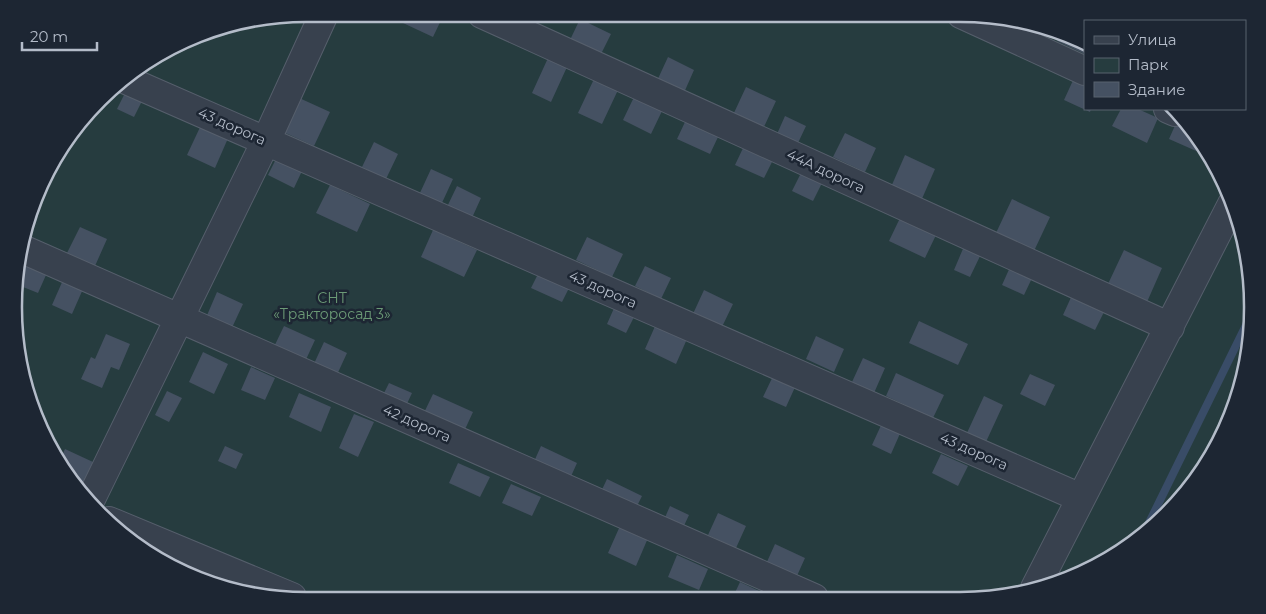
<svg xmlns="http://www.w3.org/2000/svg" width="1266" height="614" viewBox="0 0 1266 614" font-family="Montserrat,sans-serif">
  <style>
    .green { fill: #263c3f }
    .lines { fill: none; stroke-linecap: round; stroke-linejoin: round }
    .stream { stroke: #394c67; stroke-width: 8 }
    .building { fill: #455162 }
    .minor-casing { stroke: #565f6c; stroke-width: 30 }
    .minor { stroke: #38414e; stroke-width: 28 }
    .labels { text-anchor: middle; stroke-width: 5; stroke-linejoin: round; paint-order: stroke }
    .street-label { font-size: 14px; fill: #b4bcc9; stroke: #1d2633 }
    .park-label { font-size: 14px; fill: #6b9a76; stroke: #1d2633 }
    .rim { fill: none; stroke: #b4bcc9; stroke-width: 2.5 }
  </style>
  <rect width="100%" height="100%" fill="#242f3e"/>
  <path class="green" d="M307,14h652l112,22 14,9v64h87l58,86 22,112 -22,112 -39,67 -54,54 -66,38 -73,20 -691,2 -112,-22 -95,-63 -56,-78 -28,-92 3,-95 44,-106 65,-69 84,-46z"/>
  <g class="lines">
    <path class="stream" d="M1144,533l107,-218"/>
  </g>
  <path class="building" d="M407,14h37l-11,23 -30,-14z
    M853,14h23l-4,9z
    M580,19l31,15 -10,20 -31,-14z
    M1061,34l10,2 14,9v9l-28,-13z
    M668,57l26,13 -11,25 -27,-12z
    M548,58l19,9 -16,35 -19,-9z
    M1075,76l10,5v28h6l-1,3 -26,-12z
    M594,79l24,11 -16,34 -24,-11z
    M128,87l17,8 -11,22 -17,-8z
    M746,87l30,14 -13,28 -30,-14z
    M297,97l33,15 -16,34 -33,-15z
    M634,97l28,14 -11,23 -28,-14z
    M1121,109h17l20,9 -11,25 -35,-17z
    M785,116l21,10 -8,17 -21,-9z
    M1177,121l5,3 21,30 -34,-15z
    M685,122l33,15 -8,17 -33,-15z
    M202,123l27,13 -14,32 -28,-13z
    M845,133l31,15 -11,24 -32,-15z
    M374,142l24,12 -12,25 -24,-12z
    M744,146l29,14 -9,18 -29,-13z
    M905,155l30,14 -14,32 -30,-14z
    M276,159l26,12 -8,17 -26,-13z
    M431,169l22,10 -12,26 -22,-10z
    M801,173l21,10 -9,18 -21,-10z
    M330,185l40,19 -13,28 -41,-19z
    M457,186l24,12 -10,22 -25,-11z
    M1012,199l38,18 -16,34 -38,-18z
    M900,218l36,17 -11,23 -36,-17z
    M80,227l27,12 -12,27 -28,-13z
    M433,230l44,20 -13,27 -43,-20z
    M587,237l36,17 -11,23 -36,-17z
    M965,244l17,8 -12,25 -16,-7z
    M1124,250l38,18 -15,34 -39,-18z
    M19,263l27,12 -8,18 -20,-8z
    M1011,265l22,11 -9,19 -22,-10z
    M645,266l26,12 -10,21 -26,-13z
    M539,272l31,14 -8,16 -31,-14z
    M63,280l20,9 -11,25 -20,-9z
    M704,290l29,14 -12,25 -29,-13z
    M217,292l26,12 -13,28 -25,-12z
    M1073,293l33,15 -11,22 -32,-15z
    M615,306l20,9 -9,18 -19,-9z
    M919,321l49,23 -10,21 -49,-22z
    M656,324l31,15 -11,25 -31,-15z
    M284,326l31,14 -12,26 -31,-15z
    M106,334l24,10 -11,26 -8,-3 -9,21 -21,-9 10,-22 4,2z
    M816,336l28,13 -10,23 -28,-13z
    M324,342l23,11 -12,26 -23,-11z
    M203,352l25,12 -14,30 -25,-12z
    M863,358l22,10 -11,25 -22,-11z
    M251,367l24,11 -10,22 -24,-10z
    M896,373l48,22 -11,23 -47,-22z
    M774,374l22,11 -10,22 -23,-10z
    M1030,374l25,11 -10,21 -25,-12z
    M389,383l23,10 -7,15 -23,-11z
    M167,391l15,7 -13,24 -14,-7z
    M299,393l32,14 -10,25 -32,-15z
    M433,394l40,18 -12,26 -40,-19z
    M984,396l19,9 -18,39 -19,-9z
    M354,414l20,8 -16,35 -19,-9z
    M883,421l19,8 -11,25 -19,-9z
    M225,446l18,8 -7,15 -18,-8z
    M541,446l36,17 -9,20 -36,-17z
    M65,449l28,13 -11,24 -4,-2 -18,-24z
    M941,454l27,12 -10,20 -26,-13z
    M458,463l32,14 -10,20 -31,-14z
    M607,479l35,17 -9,18 -35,-16z
    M511,484l30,13 -9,19 -30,-13z
    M670,506l19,9 -7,15 -19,-8z
    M718,513l28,13 -10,22 -28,-13z
    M620,526l28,12 -12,28 -28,-13z
    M775,544l30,14 -9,20 -30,-14z
    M677,555l31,14 -9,21 -31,-13z
    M740,582l32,15v2h-40z
    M404,593l15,7h-18z"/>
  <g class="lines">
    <g class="minor-casing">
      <path id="minor" d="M482,14l688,313
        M961,14l124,57
        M124,79l957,419
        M1168,109l7,3
        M20,248l794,350
        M90,501l176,-360 58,-127
        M109,521l183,76
        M1035,588l197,-384"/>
    </g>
    <use href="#minor" class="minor"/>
  </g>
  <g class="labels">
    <g class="street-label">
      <text transform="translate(232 126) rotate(24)" y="5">43 дорога</text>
      <text transform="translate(826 171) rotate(25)" y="5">44А дорога</text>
      <text transform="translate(603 289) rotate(24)" y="5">43 дорога</text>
      <text transform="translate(417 423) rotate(24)" y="5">42 дорога</text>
      <text transform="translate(974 451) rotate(24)" y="5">43 дорога</text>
    </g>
    <g class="park-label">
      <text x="332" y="303">СНТ<tspan x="332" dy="16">«Тракторосад 3»</tspan></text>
    </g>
  </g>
  <path d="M0 0H1266V614H0ZM306 22H960A284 284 0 0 1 1244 306V308A284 284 0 0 1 960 592H306A284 284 0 0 1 22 308V306A284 284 0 0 1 306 22Z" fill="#1d2633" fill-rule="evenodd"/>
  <path class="rim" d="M306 22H960A284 284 0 0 1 1244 306V308A284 284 0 0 1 960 592H306A284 284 0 0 1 22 308V306A284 284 0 0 1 306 22Z"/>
  <rect x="1084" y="20" width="162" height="90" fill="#1d2633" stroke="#59626f"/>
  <rect x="1094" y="36" width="25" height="8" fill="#38414e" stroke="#59626f"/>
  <text x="1128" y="45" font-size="15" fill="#b4bcc9">Улица</text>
  <rect x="1094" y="58" width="25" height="15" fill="#263c3f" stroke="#59626f"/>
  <text x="1128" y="70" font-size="15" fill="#b4bcc9">Парк</text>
  <rect x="1094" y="82" width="25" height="15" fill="#455162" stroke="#59626f"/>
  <text x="1128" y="95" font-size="15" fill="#b4bcc9">Здание</text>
  <path d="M22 42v8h75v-8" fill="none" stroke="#b4bcc9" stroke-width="2.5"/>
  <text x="30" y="42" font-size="15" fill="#b4bcc9" stroke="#1d2633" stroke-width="4" paint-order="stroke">20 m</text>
</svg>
